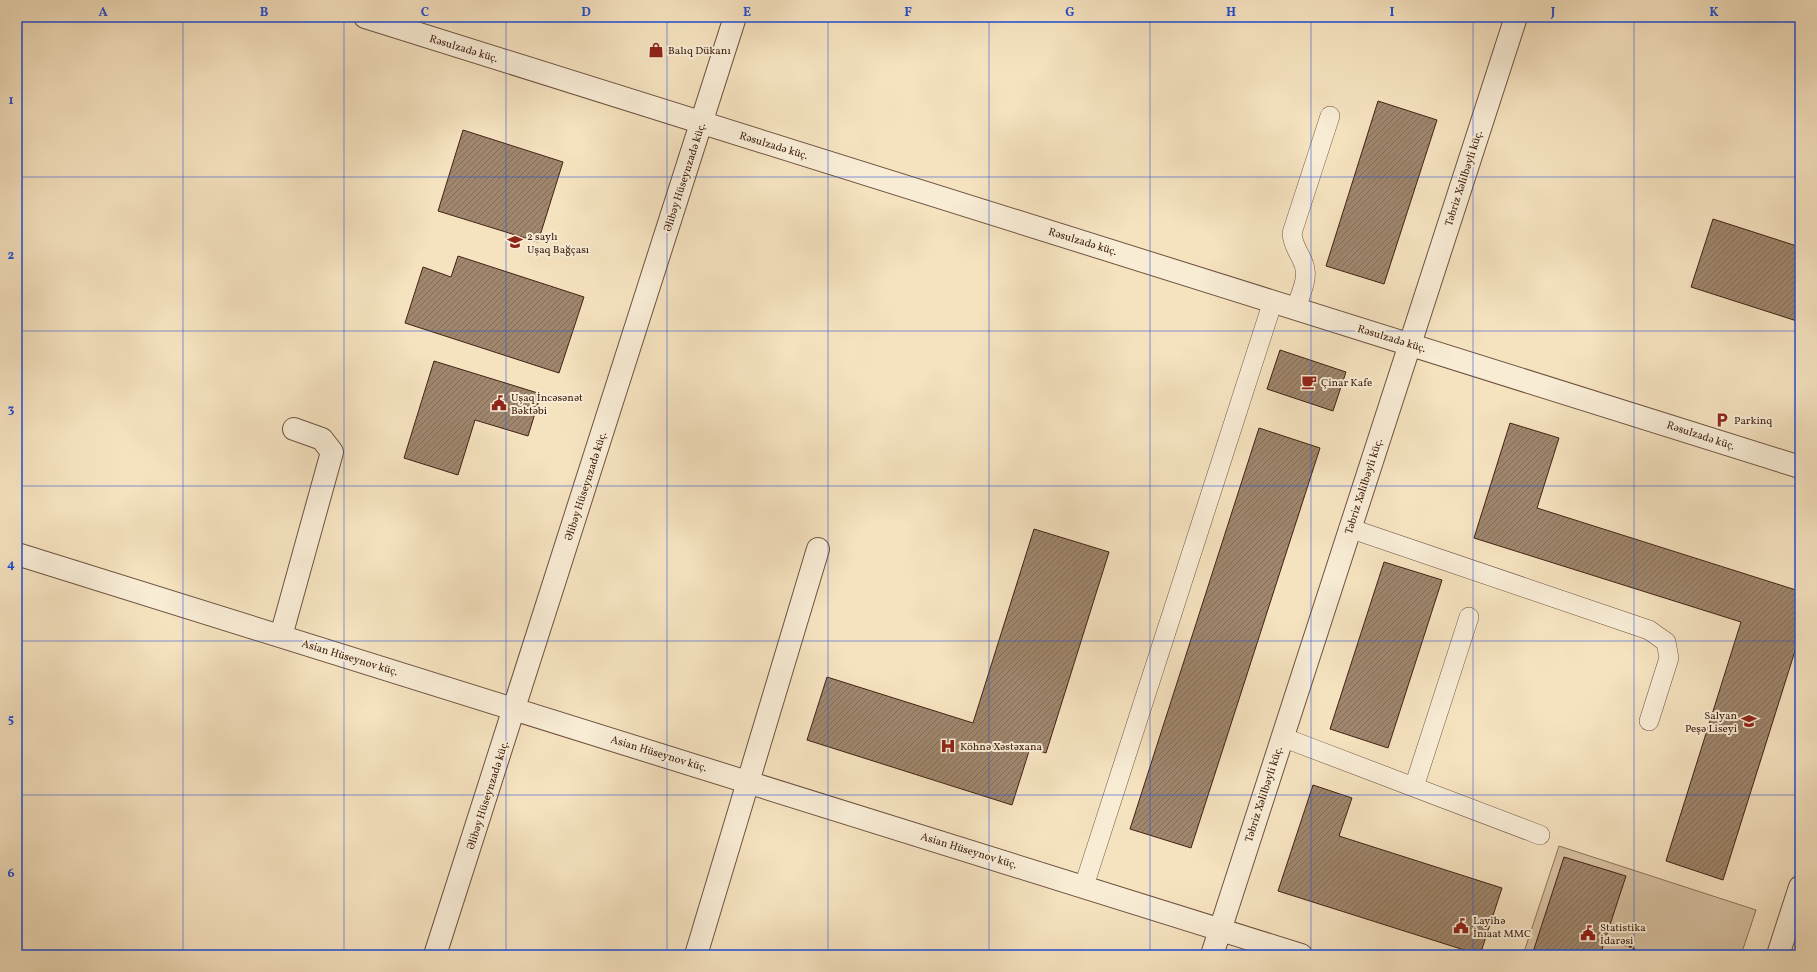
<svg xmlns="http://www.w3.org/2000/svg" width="1817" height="972" viewBox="0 0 1817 972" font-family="Vollkorn,serif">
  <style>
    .green { fill: #d7c1a2; stroke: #8c725b }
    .building { fill: url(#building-hatch); stroke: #422214 }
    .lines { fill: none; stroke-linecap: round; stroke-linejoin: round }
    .service-casing { stroke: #6f523f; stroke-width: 20 }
    .minor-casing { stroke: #6f523f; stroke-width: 24 }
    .path { stroke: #422214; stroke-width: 2.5; stroke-dasharray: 3 2; stroke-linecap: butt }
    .service { stroke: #f8ecd5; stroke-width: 19 }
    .minor { stroke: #f8ecd5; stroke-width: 22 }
    .grid { fill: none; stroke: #1d4ed8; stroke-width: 1; stroke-opacity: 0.55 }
    .labels { text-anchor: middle; stroke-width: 4; stroke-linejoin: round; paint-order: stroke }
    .street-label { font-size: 11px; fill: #422214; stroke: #f8ecd5 }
    .poi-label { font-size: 11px; fill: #422214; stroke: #f8ecd5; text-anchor: start }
    .neatline { fill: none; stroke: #1d4ed8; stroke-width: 1.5 }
    .grid-label { font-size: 13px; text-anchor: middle; font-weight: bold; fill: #1d4ed8 }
  </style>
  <defs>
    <pattern id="building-hatch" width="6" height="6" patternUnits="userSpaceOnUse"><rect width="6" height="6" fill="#9f866d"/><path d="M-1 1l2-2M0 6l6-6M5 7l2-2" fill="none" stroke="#836d58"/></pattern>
  </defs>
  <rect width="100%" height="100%" fill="#f5e2bf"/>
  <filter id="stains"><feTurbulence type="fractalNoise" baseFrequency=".005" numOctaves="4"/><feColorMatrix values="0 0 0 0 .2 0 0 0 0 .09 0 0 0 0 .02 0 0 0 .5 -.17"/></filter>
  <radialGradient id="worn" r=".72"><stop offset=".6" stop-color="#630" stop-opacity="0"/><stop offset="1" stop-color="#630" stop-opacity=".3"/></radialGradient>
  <path class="green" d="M1559,846l197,64 -15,45h-218z"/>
  <path class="building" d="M1378,101l59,19 -53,164 -58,-18z
    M463,130l100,32 -25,80 -100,-31z
    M1713,219l87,28v75l-109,-35z
    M458,256l126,41 -25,76 -154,-50 18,-56 28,10z
    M1280,350l66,22 -13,39 -66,-22z
    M434,361l107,33 -13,42 -53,-16 -17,55 -54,-17z
    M1510,423l49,15 -22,70 259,82 4,-12v57l-77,245 -57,-19 75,-239 -267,-84z
    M1259,428l61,20 -129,400 -61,-19z
    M1034,529l75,23 -63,201 -16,-5 -18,57 -205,-65 20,-63 146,46z
    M1384,562l58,18 -54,168 -58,-19z
    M1313,785l39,13 -13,38 163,52 -22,67 -202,-64z
    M1564,857l62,19 -26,79h-68z"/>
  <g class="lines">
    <g class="service-casing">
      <path id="service" d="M1296,308c4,-13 13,-30 8,-43 -4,-13 -11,-17 -12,-32l38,-117
        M1349,528l300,102 17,12 3,16 -20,63
        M1282,737l258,98
        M1414,787l55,-170
        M1084,886l189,-585"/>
    </g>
    <g class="minor-casing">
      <path id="minor" d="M365,17l1435,450
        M17,554l1284,401
        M281,636l51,-184 -10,-13 -28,-10
        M435,955l300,-938
        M696,955l122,-406
        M1212,955l304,-938
        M1778,955l22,-68"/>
    </g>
    <path class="path" d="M1605,938l27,9 6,8"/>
    <use href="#service" class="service"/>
    <use href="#minor" class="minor"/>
  </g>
  <path class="grid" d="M183,17v938M344,17v938M506,17v938M667,17v938M828,17v938M989,17v938M1150,17v938M1311,17v938M1473,17v938M1634,17v938M17,177h1783M17,331h1783M17,486h1783M17,641h1783M17,795h1783"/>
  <defs>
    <g id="shop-bare" transform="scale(1.2)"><path d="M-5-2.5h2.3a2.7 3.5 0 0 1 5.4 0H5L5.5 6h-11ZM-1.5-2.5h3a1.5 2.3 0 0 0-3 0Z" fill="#8f2418" stroke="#f8ecd5" stroke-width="2.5" paint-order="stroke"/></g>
    <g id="school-bare" transform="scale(1.2)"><path d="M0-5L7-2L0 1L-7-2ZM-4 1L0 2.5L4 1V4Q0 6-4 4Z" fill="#8f2418" stroke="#f8ecd5" stroke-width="2.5" paint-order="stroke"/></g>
    <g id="cafe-bare" transform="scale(1.2)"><path d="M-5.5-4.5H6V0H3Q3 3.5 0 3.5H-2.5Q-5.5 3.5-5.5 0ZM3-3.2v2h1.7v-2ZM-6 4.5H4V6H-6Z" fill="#8f2418" stroke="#f8ecd5" stroke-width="2.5" paint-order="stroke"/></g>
    <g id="civic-bare" transform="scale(1.2)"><path d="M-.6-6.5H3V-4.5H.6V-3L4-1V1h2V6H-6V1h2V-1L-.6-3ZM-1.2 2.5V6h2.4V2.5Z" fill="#8f2418" stroke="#f8ecd5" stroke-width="2.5" paint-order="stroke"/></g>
    <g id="parking-bare" transform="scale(1.2)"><path d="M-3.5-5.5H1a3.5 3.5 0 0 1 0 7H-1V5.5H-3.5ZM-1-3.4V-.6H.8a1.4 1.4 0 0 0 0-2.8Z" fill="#8f2418" stroke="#f8ecd5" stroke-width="2.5" paint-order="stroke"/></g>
    <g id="hospital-bare" transform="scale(1.2)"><path d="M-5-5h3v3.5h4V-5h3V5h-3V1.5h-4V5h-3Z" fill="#8f2418" stroke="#f8ecd5" stroke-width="2.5" paint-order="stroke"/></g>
  </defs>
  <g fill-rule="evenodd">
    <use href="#shop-bare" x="656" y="50"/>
    <use href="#school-bare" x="515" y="242"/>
    <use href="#cafe-bare" x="1309" y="382"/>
    <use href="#civic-bare" x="499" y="403"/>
    <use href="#parking-bare" x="1722" y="420"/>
    <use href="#school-bare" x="1749" y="721"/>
    <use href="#hospital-bare" x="948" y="746"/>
    <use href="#civic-bare" x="1461" y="926"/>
    <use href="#civic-bare" x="1588" y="933"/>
  </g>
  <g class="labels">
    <g class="street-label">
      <text transform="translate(464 48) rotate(17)" y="4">Rəsulzadə küç.</text>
      <text transform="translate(774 145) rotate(17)" y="4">Rəsulzadə küç.</text>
      <text transform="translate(684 177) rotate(-72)" y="4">Əlibəy Hüseynzadə küç.</text>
      <text transform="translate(1463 178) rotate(-72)" y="4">Təbriz Xəlilbəyli küç.</text>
      <text transform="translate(1083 241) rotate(17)" y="4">Rəsulzadə küç.</text>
      <text transform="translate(1392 338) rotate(17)" y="4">Rəsulzadə küç.</text>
      <text transform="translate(1701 435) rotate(18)" y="4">Rəsulzadə küç.</text>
      <text transform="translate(585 486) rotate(-72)" y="4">Əlibəy Hüseynzadə küç.</text>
      <text transform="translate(1363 486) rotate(-72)" y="4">Təbriz Xəlilbəyli küç.</text>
      <text transform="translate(350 657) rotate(17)" y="4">Asian Hüseynov küç.</text>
      <text transform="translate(659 753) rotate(17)" y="4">Asian Hüseynov küç.</text>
      <text transform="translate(1263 794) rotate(-72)" y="4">Təbriz Xəlilbəyli küç.</text>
      <text transform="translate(487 795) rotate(-72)" y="4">Əlibəy Hüseynzadə küç.</text>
      <text transform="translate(969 850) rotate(17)" y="4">Asian Hüseynov küç.</text>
    </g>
    <g class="poi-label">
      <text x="668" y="54">Balıq Dükanı</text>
      <text x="527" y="240">2 saylı<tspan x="527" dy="13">Uşaq Bağçası</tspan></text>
      <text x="1321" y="386">Çinar Kafe</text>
      <text x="511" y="401">Uşaq İncəsənət<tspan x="511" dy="13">Bəktəbi</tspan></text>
      <text x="1734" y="424">Parkinq</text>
      <text x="1737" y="719" text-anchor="end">Salyan<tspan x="1737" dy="13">Peşə Liseyi</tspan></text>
      <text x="960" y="750">Köhnə Xəstəxana</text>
      <text x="1473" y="924">Layihə<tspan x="1473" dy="13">İnıaat MMC</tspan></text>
      <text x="1600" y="931">Statistika<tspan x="1600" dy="13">İdarəsi</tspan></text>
    </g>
  </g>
  <rect width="1817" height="972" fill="none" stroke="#f5e2bf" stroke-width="44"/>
  <rect x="22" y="22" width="1773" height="928" class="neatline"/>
  <g class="grid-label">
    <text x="103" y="16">A</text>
    <text x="264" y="16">B</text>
    <text x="425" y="16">C</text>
    <text x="586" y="16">D</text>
    <text x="747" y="16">E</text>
    <text x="908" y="16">F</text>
    <text x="1070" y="16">G</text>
    <text x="1231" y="16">H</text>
    <text x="1392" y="16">I</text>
    <text x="1553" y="16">J</text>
    <text x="1714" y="16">K</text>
    <text x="11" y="104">1</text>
    <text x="11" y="259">2</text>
    <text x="11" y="413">3</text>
    <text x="11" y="568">4</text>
    <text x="11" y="723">5</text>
    <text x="11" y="877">6</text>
  </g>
  <rect width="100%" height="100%" filter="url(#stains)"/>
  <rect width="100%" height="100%" fill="url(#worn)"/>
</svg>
